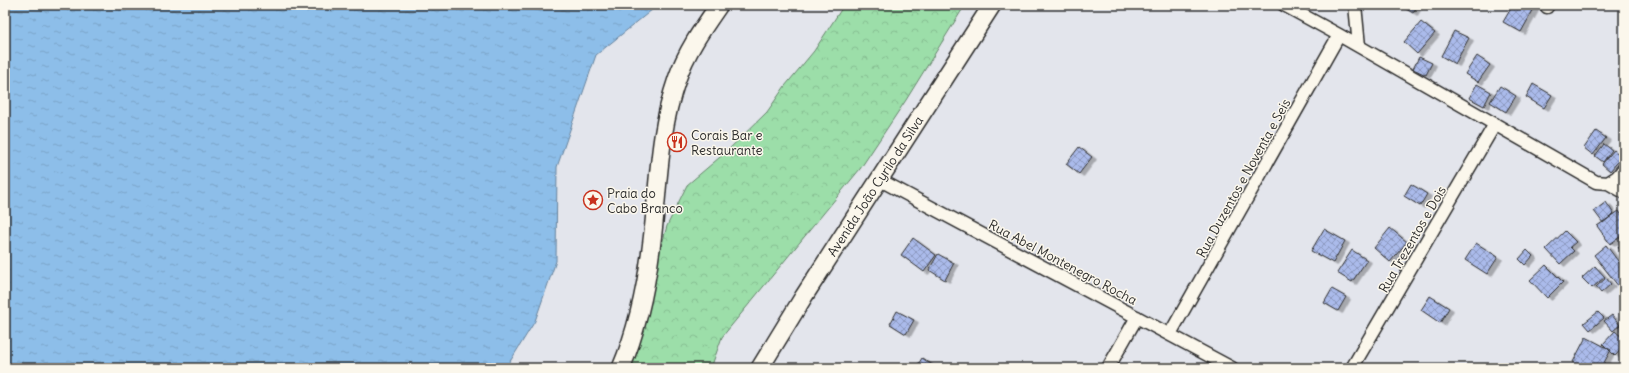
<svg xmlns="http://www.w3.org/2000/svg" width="1629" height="373" viewBox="0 0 1629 373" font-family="Delius,sans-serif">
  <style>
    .forest { fill: url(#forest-crowns); stroke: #64846a }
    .water { fill: url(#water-ripples); stroke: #66839d }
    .building { fill: url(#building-cross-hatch); stroke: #2b2b2b; filter: url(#shadow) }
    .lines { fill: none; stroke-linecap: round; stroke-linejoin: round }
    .street-casing { stroke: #2b2b2b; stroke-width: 15 }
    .secondary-casing { stroke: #2b2b2b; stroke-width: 20 }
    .street { stroke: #fbf7ec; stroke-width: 12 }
    .secondary { stroke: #fbf7ec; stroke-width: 17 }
    .labels { text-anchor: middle; stroke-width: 3; stroke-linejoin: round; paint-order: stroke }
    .poi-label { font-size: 13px; fill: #2b2b2b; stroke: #fbf7ec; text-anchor: start }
    .street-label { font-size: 13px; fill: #2b2b2b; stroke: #fbf7ec }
  </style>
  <defs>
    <pattern id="forest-crowns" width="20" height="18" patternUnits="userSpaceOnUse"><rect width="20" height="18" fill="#9cdea9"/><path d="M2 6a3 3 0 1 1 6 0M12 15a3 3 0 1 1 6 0" fill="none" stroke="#87bf92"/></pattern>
    <pattern id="water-ripples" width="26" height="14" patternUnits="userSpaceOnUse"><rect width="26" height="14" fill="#8dbee9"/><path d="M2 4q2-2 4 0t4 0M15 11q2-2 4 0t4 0" fill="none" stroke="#7aa3c8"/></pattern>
    <pattern id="building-cross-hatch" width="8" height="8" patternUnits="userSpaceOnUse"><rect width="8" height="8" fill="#abbbeb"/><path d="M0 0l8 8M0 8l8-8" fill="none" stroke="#8b98bf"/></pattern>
    <filter id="shadow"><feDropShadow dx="4.5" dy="2.5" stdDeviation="0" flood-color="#0004"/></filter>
  </defs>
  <rect width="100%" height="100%" fill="#e3e5ec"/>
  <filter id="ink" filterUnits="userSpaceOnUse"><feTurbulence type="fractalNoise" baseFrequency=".025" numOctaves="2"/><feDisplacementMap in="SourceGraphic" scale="8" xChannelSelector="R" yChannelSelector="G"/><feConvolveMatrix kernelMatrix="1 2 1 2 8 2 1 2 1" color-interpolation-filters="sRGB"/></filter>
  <g filter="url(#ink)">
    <path class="forest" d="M844,5h121l-59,95 -46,69 -138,168 -11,31h-84l40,-142 20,-41 39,-33 41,-40 18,-26 29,-35z"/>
    <path class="water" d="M5,5h653l-62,50 -39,112 -1,94 -21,60 -29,47h-501z"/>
    <path class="building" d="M1399,5h19l-5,8z
      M1513,5h23l-15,27 -18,-10z
      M1421,22l14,11 -18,21 -13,-12z
      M1454,31l15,7 -14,26 -14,-8z
      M1477,56l13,9 -12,17 -13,-8z
      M1419,57l13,6 -6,12 -13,-6z
      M1477,84l14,8 -7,14 -15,-8z
      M1533,84l19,11 -8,13 -18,-11z
      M1500,86l16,10 -10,16 -16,-10z
      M1596,131l10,7 -13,17 -9,-7z
      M1604,144l8,6 -9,12 -8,-6z
      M1079,147l13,10 -13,17 -13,-10z
      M1614,150l8,7 -12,14 -8,-7z
      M1411,184l16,10 -7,12 -16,-10z
      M1606,202l8,12 -11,9 -9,-12z
      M1619,211l5,8v15l-14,10 -13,-18z
      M1390,228l17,14 -17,20 -16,-14z
      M1324,229l21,12 -12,22 -22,-12z
      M1565,231l11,11 -6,5 4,4 -14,13 -14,-15z
      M913,238l23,17 -12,17 -23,-17z
      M1476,243l22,14 -11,17 -22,-14z
      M1624,243v13l-6,-9z
      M1606,245l18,24v13l-5,5 -25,-32z
      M1352,250l15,10 -15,22 -15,-9z
      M1527,250l6,6 -8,9 -6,-6z
      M938,254l16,9 -9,17 -16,-10z
      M1546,265l17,17 -16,16 -17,-18z
      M1595,266l10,11 -13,11 -10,-10z
      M1606,278l5,6 -10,9 -5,-6z
      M1332,289l14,8 -8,14 -14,-8z
      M1624,292v8l-4,-4z
      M1430,296l19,12 -9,15 -19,-13z
      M897,311l17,9 -8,14 -16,-10z
      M1598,312l6,6 -14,12 -6,-7z
      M1612,315l8,10 -7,6 -9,-10z
      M1615,331l9,8v7l-9,10 -12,-12z
      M1586,337l25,13 -10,18h-18l-10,-6z
      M922,358l12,8 -1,2h-17z"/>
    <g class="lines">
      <g class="street-casing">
        <path id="street" d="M1284,5l55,30 257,147 12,1 16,9
          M1355,5l4,41
          M1547,7l1,-2
          M880,180l352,188
          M1608,183l9,-6 7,-8
          M1170,334l169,-299
          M1108,368l29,-51
          M1352,368l143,-244"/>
      </g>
      <g class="secondary-casing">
        <path id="secondary" d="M621,368c18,-42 27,-90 32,-136 6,-53 6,-101 24,-153 9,-27 26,-51 42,-74
          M760,368l44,-72 188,-291"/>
      </g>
      <use href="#street" class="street"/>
      <use href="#secondary" class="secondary"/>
    </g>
  </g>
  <defs>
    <g id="restaurant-ring" transform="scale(1)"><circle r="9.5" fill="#fbf7ec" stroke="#c8321e" stroke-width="1.5"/><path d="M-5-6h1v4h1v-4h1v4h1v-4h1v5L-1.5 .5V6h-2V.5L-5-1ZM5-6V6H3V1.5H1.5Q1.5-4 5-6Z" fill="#c8321e"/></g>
    <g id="sight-ring" transform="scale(1)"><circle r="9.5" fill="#fbf7ec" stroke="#c8321e" stroke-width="1.5"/><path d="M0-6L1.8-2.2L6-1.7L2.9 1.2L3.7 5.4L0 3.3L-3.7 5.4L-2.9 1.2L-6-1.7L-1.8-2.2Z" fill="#c8321e"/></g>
  </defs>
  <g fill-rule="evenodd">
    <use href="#restaurant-ring" x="677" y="142"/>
    <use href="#sight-ring" x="593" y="200"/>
  </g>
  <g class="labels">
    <g class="poi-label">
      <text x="691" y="140">Corais Bar e<tspan x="691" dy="15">Restaurante</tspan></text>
      <text x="607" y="198">Praia do<tspan x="607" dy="15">Cabo Branco</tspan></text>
    </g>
    <g class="street-label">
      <text transform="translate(1243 178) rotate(-61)" y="5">Rua Duzentos e Noventa e Seis</text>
      <text transform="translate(875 186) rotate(-57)" y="5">Avenida João Cyrilo da Silva</text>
      <text transform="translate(1412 239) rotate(-60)" y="5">Rua Trezentos e Dois</text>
      <text transform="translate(1063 262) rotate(28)" y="5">Rua Abel Montenegro Rocha</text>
    </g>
  </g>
  <rect width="1629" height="373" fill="none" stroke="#fbf7ec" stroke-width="20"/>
  <rect x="10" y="10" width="1609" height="353" fill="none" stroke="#2b2b2b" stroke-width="1.5" filter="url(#ink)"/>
</svg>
